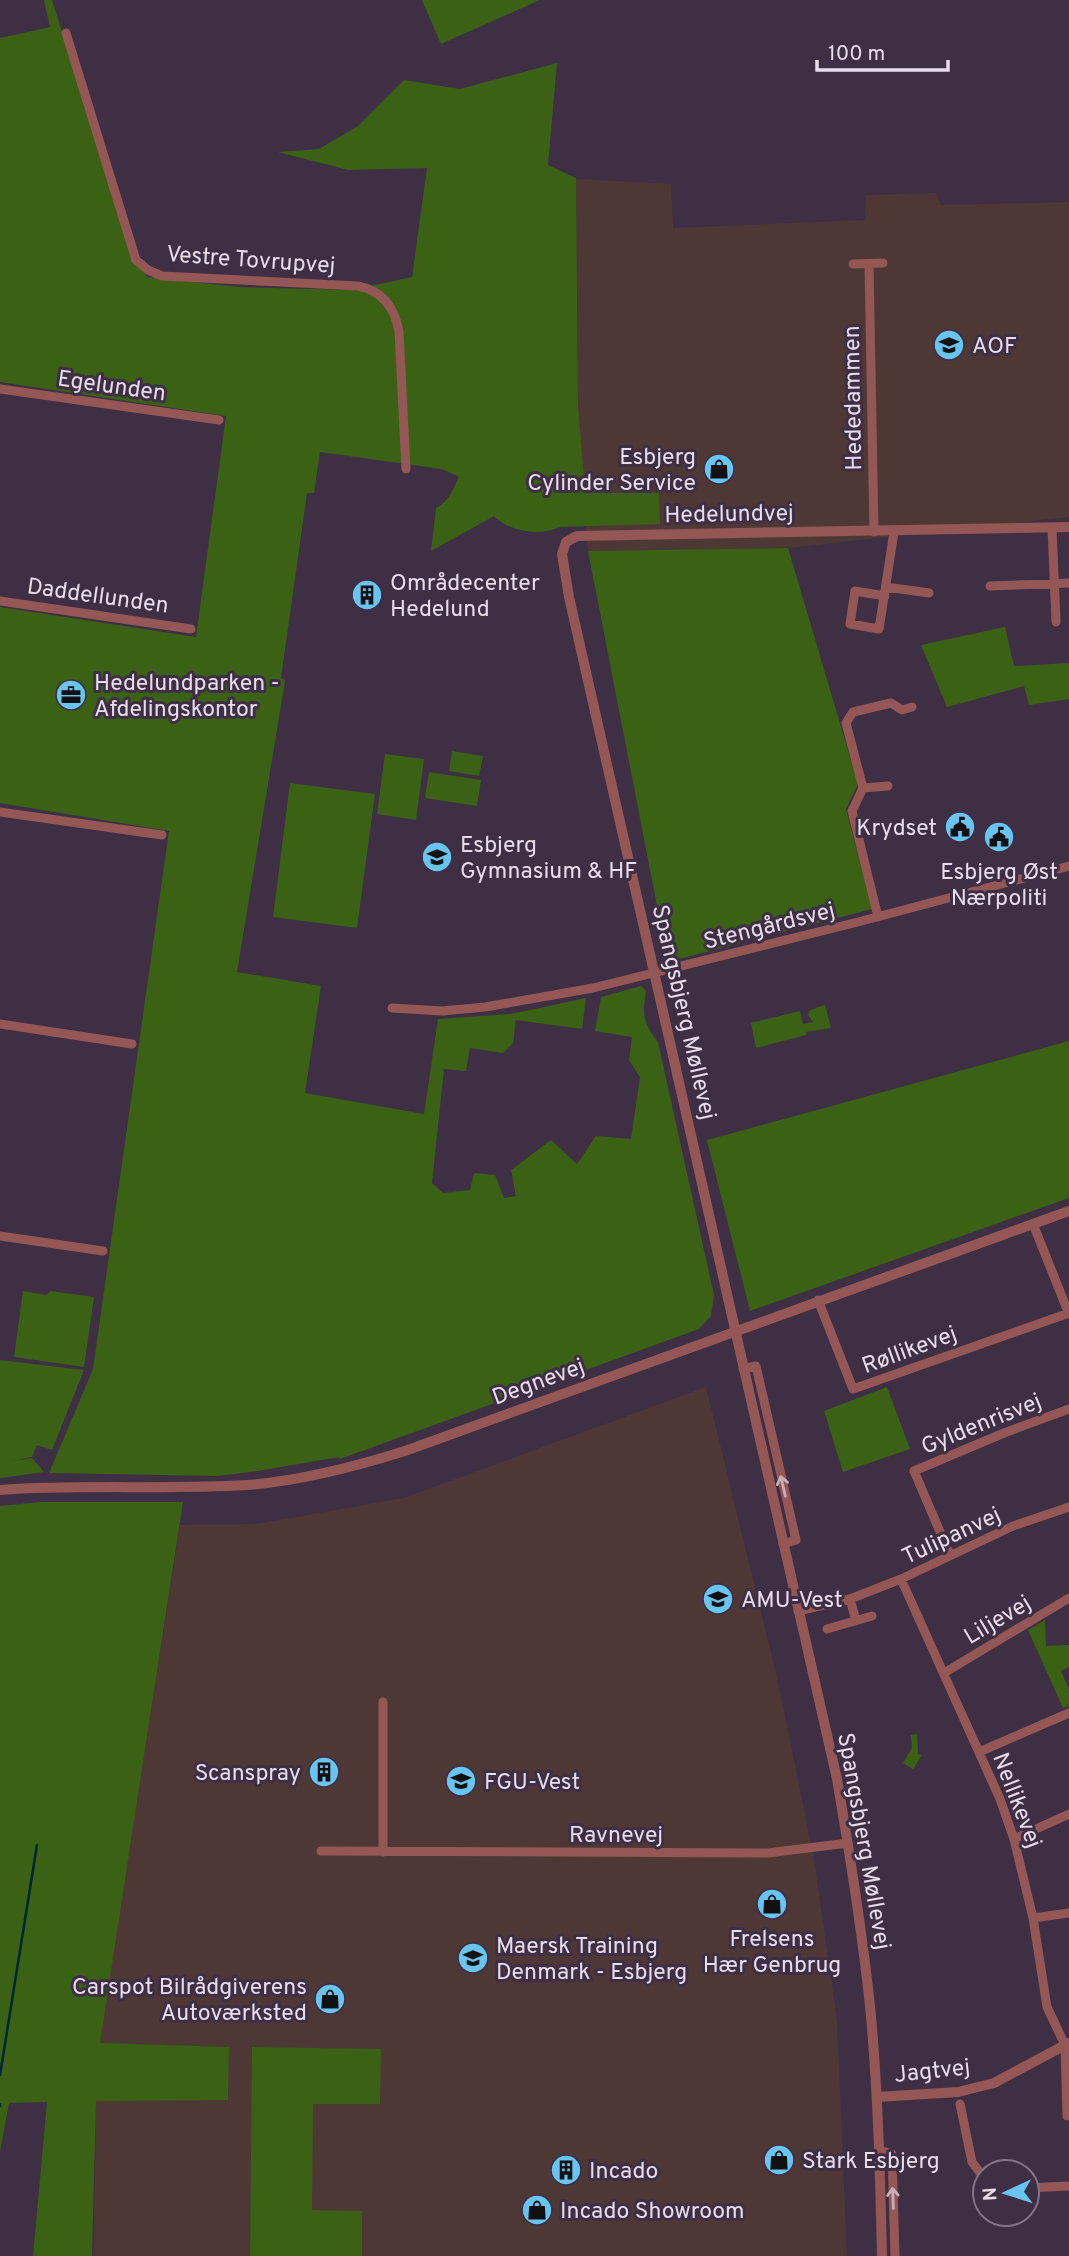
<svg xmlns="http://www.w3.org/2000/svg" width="1069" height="2256" viewBox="0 0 1069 2256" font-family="Overpass,sans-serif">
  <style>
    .industrial { fill: #4d3836 }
    .green { fill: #3a6114 }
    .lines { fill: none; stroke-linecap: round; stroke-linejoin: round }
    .stream { stroke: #002633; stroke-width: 2.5 }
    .minor { stroke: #945755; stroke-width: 9 }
    .tertiary { stroke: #945755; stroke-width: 10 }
    .oneway { stroke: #caaeb6 }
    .labels { text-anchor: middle; stroke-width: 6; stroke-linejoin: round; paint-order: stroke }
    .street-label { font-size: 23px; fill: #e7ddeb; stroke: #3f2f45 }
    .poi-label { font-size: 23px; fill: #e7ddeb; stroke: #3f2f45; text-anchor: start }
  </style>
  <rect width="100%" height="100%" fill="#3f2f45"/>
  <path class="industrial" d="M576,179l95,5 2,44 192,-8 1,-25 70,-2 5,12 128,-3v315l-281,31 -200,3 -10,-147z
    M706,1387l72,295 36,177 23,162 10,235h-753l2,-155 132,-2 1,-52 -130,-3 81,-519 76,-1 148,-26z"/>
  <path class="green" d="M44,0h8l82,259 13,18 92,10 113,3 60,-13 15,-109 -79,2 -70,-18 41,-3 39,-23 46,-46 56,9 97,-26 -9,102 28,13 2,226 7,89h74l1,31 -100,3c-20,9 -49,6 -66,-11l-63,35 5,-43c13,-6 17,-19 23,-31l-17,-8 -122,-17 -6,41h-7l-26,185 4,3 -48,291 84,14 -16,107 119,21 14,-95 73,-5 75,-16 -4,31 -66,-9 -3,23 -10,10 -33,-5 -4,23 -22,-2 -12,114 11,10 27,-3 4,-17 21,2 9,23 12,-2 -5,-26 40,-30 26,24 19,-28 35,3 9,-62 -11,-17 3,-23 -37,-6 6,-34 40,-11 5,5c-4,24 -3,32 12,51l56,253 -3,21 -12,13 -359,130 -1,-2 -81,14 -40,5 -169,-3 44,-104 76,-538 -169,-28v-196l196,30 30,-221 -226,-34v-344l50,-11z
    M422,0h118l-99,44z
    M788,548l70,236 -12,25 26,100 -204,53 -80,-411z
    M1005,627l9,39 55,-3v36l-40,6 -5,-19 -77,21 -26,-62z
    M452,751l31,5 -4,20 -30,-5z
    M385,754l39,5 -8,61 -39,-6z
    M429,772l52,8 -4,26 -52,-8z
    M290,783l85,11 -18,134 -84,-11z
    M825,1005l6,23 -25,4v3l-50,13 -5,-25 49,-12 3,13 10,-2 -5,-7 2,-5z
    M1069,1041v157l-319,113 -43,-171z
    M23,1291l23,4 5,-4 43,6 -10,70 -70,-10z
    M0,1360l84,10 -32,80 -15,-5 -5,12 -20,4 20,-3 12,14 -44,6z
    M887,1387l23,62 -67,23 -19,-61z
    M40,1502h143l-83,541 129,4 -1,53 -132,1 -4,155h-59l14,-154 -38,1 -9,49v-646z
    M1045,1620l1,26 23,-1v22l-8,4 8,18v17l-6,2 -35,-78z
    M917,1734l1,20 4,1 -9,14 -10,-6 9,-15 -1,-13z
    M252,2047l129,2 -1,55h-67l-1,106 50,1v45h-112z"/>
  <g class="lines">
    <path class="stream" d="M0,2075l37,-230
      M0,2104v2"/>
    <path class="minor" d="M66,33l70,227 12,10 14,6 196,10c25,5 37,22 41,46l7,137
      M853,264l30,-1
      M869,264l5,268
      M0,389l219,31
      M1052,528l4,94
      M990,586l79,-3
      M886,587l43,6
      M885,596l-30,-5 -5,33 29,5 15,-97
      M0,601l191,28
      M863,788l25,-2
      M0,812l162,23
      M878,917l-26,-106 11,-23 -17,-65 7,-11 38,-9 11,7 10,-3
      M392,1008l50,3 43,-4 108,-19 265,-66 211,-56
      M0,1024l132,20
      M1033,1224l36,90
      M0,1236l103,15
      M818,1300l35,89 216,-76
      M743,1369l13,-3 40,174 -13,4
      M950,1555l-36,-84 90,-38 65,-24
      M901,1579l99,220 14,40 19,79 14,89 18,38 2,71
      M850,1599l6,22
      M798,1611l52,-12 51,-20 112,-53 56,-19
      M827,1629l45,-13
      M944,1673l125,-75
      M383,1702v150
      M979,1752l90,-39
      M1014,1839l55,-25
      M321,1851l447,2 80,-10
      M1033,1918l36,-5
      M960,2104l12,58 13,17
      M879,2150l13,4 3,102
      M1027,2188l42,-2"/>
    <path class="tertiary" d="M0,1490c82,-6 165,0 247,-5 54,-4 107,-18 158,-34l664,-240
      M877,2097l81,-5 36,-9 75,-40
      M882,2256c-2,-84 -4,-167 -12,-250 -8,-76 -20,-151 -33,-227l-268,-1182 -7,-43 4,-12 11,-6 492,-9"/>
  </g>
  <defs><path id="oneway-shaft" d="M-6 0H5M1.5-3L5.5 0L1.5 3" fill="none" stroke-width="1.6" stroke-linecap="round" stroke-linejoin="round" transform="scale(1.75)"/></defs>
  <g class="oneway">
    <use href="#oneway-shaft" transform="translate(783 1486) rotate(-103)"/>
    <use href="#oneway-shaft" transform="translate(893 2198) rotate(-92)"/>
  </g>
  <defs>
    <g id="university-disc" transform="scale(1.575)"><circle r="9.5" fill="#68c4f0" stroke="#3f2f45"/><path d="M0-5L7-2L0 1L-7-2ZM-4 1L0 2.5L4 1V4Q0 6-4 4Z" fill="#111"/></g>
    <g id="shop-disc" transform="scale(1.575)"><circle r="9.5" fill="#68c4f0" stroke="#3f2f45"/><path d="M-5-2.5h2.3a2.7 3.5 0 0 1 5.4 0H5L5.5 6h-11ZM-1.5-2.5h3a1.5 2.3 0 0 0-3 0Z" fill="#111"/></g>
    <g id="building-disc" transform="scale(1.575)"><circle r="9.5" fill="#68c4f0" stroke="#3f2f45"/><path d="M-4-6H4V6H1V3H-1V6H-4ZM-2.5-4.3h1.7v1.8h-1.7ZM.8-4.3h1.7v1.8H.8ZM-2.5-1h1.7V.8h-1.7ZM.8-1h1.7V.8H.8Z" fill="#111"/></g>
    <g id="office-disc" transform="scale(1.575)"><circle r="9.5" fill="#68c4f0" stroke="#3f2f45"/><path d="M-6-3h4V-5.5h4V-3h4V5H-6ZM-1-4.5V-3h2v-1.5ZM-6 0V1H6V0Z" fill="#111"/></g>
    <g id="civic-disc" transform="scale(1.575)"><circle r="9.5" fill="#68c4f0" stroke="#3f2f45"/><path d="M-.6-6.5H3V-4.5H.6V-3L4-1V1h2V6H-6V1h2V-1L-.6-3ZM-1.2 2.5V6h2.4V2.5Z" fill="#111"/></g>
    <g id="school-disc" transform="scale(1.575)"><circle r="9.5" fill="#68c4f0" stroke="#3f2f45"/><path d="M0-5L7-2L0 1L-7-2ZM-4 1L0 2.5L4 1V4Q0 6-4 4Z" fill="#111"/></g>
  </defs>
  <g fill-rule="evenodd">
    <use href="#university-disc" x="949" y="345"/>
    <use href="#shop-disc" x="719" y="469"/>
    <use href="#building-disc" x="367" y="595"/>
    <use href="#office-disc" x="71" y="695"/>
    <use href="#civic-disc" x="960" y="827"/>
    <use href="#civic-disc" x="999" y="837"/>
    <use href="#school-disc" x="437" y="857"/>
    <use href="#school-disc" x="718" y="1599"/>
    <use href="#building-disc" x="324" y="1772"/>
    <use href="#school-disc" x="461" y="1781"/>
    <use href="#shop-disc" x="772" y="1904"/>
    <use href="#school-disc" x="473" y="1958"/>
    <use href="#shop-disc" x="330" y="1999"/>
    <use href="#shop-disc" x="779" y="2160"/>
    <use href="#building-disc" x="566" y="2170"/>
    <use href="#shop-disc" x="537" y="2210"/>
  </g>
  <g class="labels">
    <g class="street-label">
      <text transform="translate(251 259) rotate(4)" y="8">Vestre Tovrupvej</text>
      <text transform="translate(112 385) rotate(8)" y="8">Egelunden</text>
      <text transform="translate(852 398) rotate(-91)" y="8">Hededammen</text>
      <text transform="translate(729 513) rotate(-1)" y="8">Hedelundvej</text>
      <text transform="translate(98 595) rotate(8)" y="8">Daddellunden</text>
      <text transform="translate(769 925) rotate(-14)" y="8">Stengårdsvej</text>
      <text transform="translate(685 1012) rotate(77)" y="8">Spangsbjerg Møllevej</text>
      <text transform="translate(909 1349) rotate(-20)" y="8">Røllikevej</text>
      <text transform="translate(538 1381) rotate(-20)" y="8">Degnevej</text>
      <text transform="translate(981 1423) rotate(-22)" y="8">Gyldenrisvej</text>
      <text transform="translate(951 1535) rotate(-25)" y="8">Tulipanvej</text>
      <text transform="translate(997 1619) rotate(-31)" y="8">Liljevej</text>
      <text transform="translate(1018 1800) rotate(69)" y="8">Nellikevej</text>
      <text x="616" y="1842">Ravnevej</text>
      <text transform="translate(865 1841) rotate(80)" y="8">Spangsbjerg Møllevej</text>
      <text transform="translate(932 2070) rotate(-6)" y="8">Jagtvej</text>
    </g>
    <g class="poi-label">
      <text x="972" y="353">AOF</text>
      <text x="696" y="464" text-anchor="end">Esbjerg<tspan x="696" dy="26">Cylinder Service</tspan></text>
      <text x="390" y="590">Områdecenter<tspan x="390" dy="26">Hedelund</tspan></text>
      <text x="94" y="690">Hedelundparken -<tspan x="94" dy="26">Afdelingskontor</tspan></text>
      <text x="937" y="835" text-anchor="end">Krydset</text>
      <text x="460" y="852">Esbjerg<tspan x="460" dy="26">Gymnasium &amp; HF</tspan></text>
      <text x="999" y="879" text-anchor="middle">Esbjerg Øst<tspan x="999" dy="26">Nærpoliti</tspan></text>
      <text x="741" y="1607">AMU-Vest</text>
      <text x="301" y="1780" text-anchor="end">Scanspray</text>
      <text x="484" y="1789">FGU-Vest</text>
      <text x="772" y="1946" text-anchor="middle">Frelsens<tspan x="772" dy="26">Hær Genbrug</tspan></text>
      <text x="496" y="1953">Maersk Training<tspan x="496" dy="26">Denmark - Esbjerg</tspan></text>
      <text x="307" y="1994" text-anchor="end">Carspot Bilrådgiverens<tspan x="307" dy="26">Autoværksted</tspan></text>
      <text x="802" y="2168">Stark Esbjerg</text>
      <text x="589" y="2178">Incado</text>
      <text x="560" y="2218">Incado Showroom</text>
    </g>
  </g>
  <g transform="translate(1006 2193) rotate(266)"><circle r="33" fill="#3f2f45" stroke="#827587" stroke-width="2"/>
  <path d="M0-5L12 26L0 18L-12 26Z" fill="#68c4f0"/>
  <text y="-10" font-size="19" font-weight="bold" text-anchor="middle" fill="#e7ddeb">N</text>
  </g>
  <path d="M817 60v10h131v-10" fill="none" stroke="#e7ddeb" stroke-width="3.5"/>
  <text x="828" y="60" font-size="21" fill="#e7ddeb" stroke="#3f2f45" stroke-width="5" paint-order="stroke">100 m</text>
</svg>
